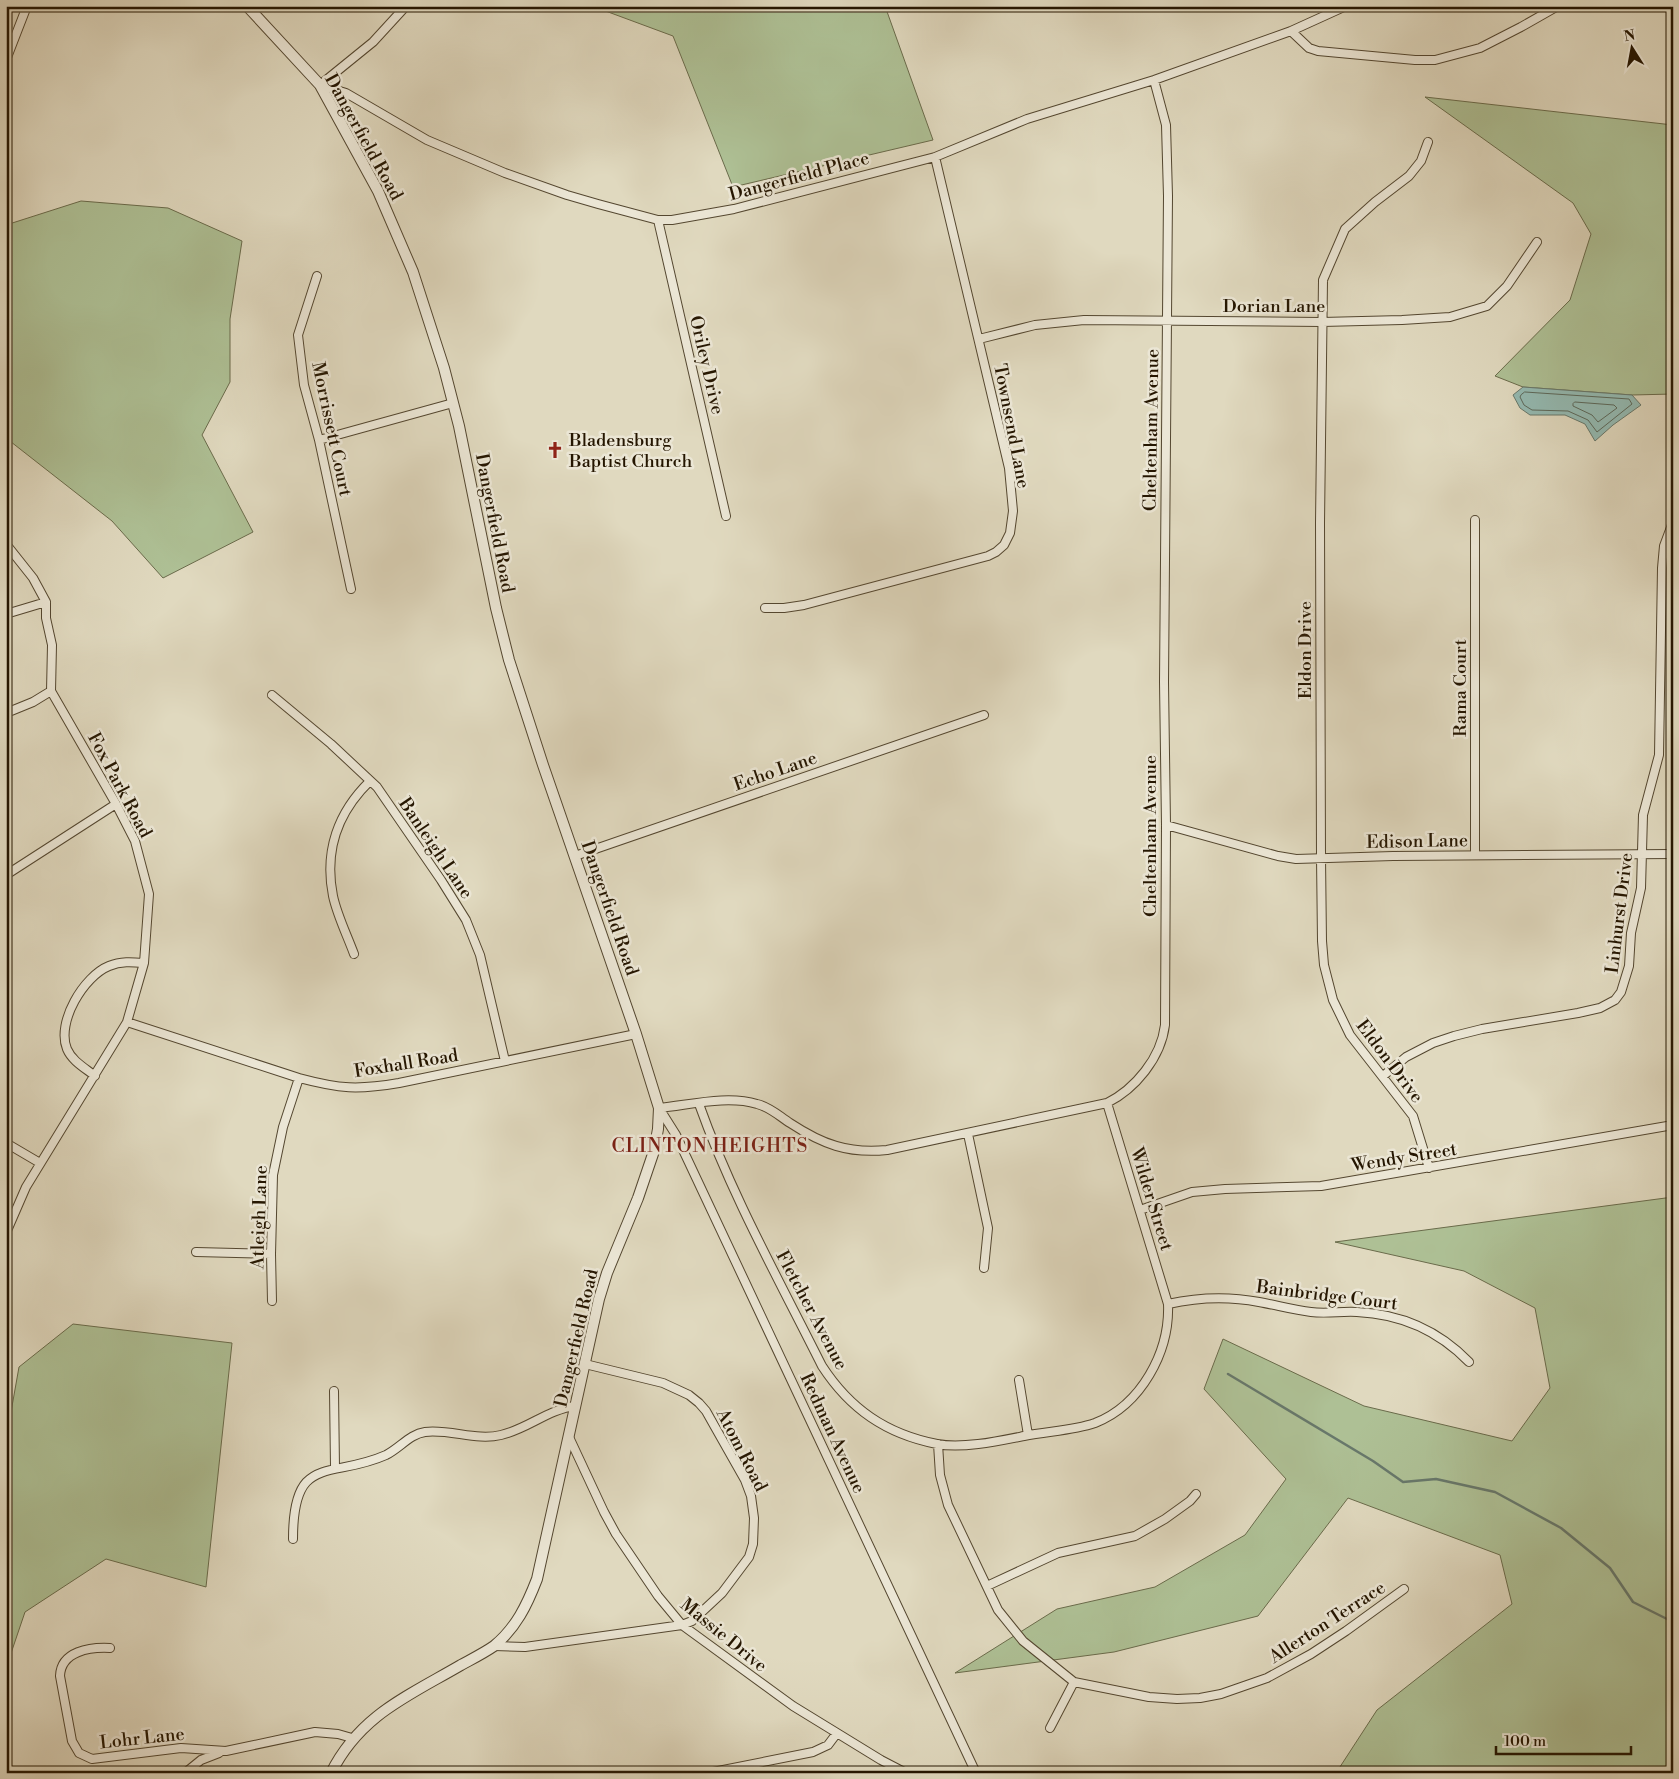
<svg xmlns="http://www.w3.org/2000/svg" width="1679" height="1779" viewBox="0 0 1679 1779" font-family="'Libre Bodoni',serif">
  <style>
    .green { fill: #aec095; stroke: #6a6b4b }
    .water { fill: #94bab2; stroke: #68786b }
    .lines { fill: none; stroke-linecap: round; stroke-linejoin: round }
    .shore { stroke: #5c685a; stroke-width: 1 }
    .stream { stroke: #68786b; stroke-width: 2.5 }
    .minor-casing { stroke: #544730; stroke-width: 10 }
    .tertiary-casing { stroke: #544730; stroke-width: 12 }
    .minor { stroke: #ebe6d5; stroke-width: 8 }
    .tertiary { stroke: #ebe6d5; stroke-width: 10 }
    .labels { text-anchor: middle; stroke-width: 5; stroke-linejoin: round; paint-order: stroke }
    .street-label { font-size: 18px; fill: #251601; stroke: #ebe6d5 }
    .poi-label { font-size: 18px; fill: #251601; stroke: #ebe6d5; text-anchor: start }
    .neighbourhood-label { font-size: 19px; letter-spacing: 1px; fill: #7a1f14; stroke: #ebe6d5 }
  </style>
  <rect width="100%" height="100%" fill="#e0d9bf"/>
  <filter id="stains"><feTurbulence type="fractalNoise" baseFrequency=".004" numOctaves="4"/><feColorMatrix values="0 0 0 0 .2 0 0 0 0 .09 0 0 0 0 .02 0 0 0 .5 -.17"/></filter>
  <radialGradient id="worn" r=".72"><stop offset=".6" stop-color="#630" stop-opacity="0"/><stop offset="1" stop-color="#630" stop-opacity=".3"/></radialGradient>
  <path class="green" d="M592,6h293l48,134 -200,47 -60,-151z
    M1425,97l248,28v269l-41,1 -109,-8 -28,-11 75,-76 21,-66 -18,-31z
    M81,201l87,7 74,33 -12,78v63l-28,53 51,97 -90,46 -51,-57 -106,-83v-213z
    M1673,1197v576h-337l41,-63 135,-106 -12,-49 -152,-57 -90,118 -144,36 -159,21 102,-64 98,-22 90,-52 41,-56 -82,-90 19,-50 141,67 148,35 38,-53 -15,-80 -71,-37 -129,-29z
    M73,1324l159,19 -26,244 -100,-28 -81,53 -19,56v-228l13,-73z"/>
  <path class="water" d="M1523,387l109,8 9,10 -28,20 -18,16 -10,-17 -20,-9h-35l-10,-7 -7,-13z"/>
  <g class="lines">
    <path class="shore" d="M1525,392l104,7 3,5 -35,28 -9,-12 -20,-9 -36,-1 -8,-5 -4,-8 1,-2z
      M1575,402l39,3 3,3 -19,14 -6,-7 -19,-9v-2z"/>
    <path class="stream" d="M1228,1374l145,87 30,21 33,-3 59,13 66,36 49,40 23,34 40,20"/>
    <g class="minor-casing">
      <path id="minor" d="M1291,31l55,-25
        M6,60l21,-54
        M320,85l26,8 81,47 78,33 62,22 31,9 60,16h14l62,-11 201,-52 92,-38 127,-39 137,-49 18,17 9,3 97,9h20l45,-12 41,-21 37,-21
        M320,85l53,-43 33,-36
        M1428,142l-7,19 -12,15 -34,26 -30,27 -22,51 -3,243 1,335 1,83 2,24 9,35 17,35 63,81 16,52
        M658,220l68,296
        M317,276l-19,59 6,50 15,55 32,149
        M979,339l56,-14 49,-5 238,2 80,-2 48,-3 37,-11 20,-20 30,-44
        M319,440l134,-37
        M1475,520v335
        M6,544l27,34 13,24v16l6,27 -1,46 65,113 19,37 14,53 -5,69 -17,59 -101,165 -20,46
        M765,608h19l20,-3 184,-49 8,-4 8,-7 6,-12 3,-22 -4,-43 -74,-311
        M6,614l40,-12
        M272,695l59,49 46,43 64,93 25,40 14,35 25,106
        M6,713l27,-11 18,-11
        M1166,825l112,31 18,3 97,-3 280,-2
        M575,856l409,-141
        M6,875l110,-71
        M354,954c-7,-19 -17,-39 -21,-58 -9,-45 5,-84 37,-115
        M127,1022l172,56c41,11 59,12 100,5l237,-49
        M95,1076c-10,-8 -23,-15 -28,-27 -11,-27 17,-73 42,-83 12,-5 23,-4 35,-3
        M1383,1076l23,-19 27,-14 21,-7 28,-7 96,-16 22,-5 15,-8 6,-8 8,-26 2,-33 10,-45 2,-73 16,-60 3,-187 2,-22 9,-24
        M699,1104c32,90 80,176 123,262 28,43 64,68 115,78 25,5 62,-3 87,-8 23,-5 48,-5 71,-13 46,-18 75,-71 73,-119l-61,-201
        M968,1134l20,94 -4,40
        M6,1143l34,20
        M1140,1210l52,-18 33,-3 96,-3 352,-61
        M196,1252l75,2
        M272,1301l-1,-47 2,-79 10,-48 16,-49
        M1168,1304c31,-7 60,-8 91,-2 17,3 35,8 52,10 16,2 31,-1 46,0 44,2 81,18 112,50
        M1019,1380l9,55
        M334,1391l1,77
        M569,1437l35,75 12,22 42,62 24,29 111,81 88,54 25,13
        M938,1444l2,31 8,30 50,105 25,31 51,41 75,15 28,2 23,-1 21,-4 46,-16 44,-24 35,-23 58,-42
        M293,1539c0,-87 37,-59 93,-84 14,-7 24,-21 39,-23 26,-3 51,9 76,3 27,-6 47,-26 75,-29
        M987,1586l71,-33 77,-17 30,-17 25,-18 6,-7
        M494,1646l31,1 157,-22 10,-4 30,-28 27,-36 4,-13 1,-26 -3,-22 -6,-16 -30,-53 -9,-16 -7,-8 -10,-8 -26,-12 -78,-19
        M110,1648c-20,-1 -49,3 -50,28l12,65 7,12 13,6 89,-11 45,3 89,-19 23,2 14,4
        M1050,1728l24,-46
        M185,1773l16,-13 18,-7
        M708,1773l105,-21 15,-7 9,-12
        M976,1773l-300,-638 -17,-27c31,-3 68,-13 98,-4 13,3 22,12 33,19 32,21 58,31 97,27l220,-47c28,-14 54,-45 58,-78l1,-200 -2,-143 4,-486 -2,-71 -12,-45"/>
    </g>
    <g class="tertiary-casing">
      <path id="tertiary" d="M247,6l73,79 58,106 35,81 31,96 15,58 37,182 13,52 34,105 93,269 23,74 -1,21 -4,22 -16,47 -31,75 -8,26 -62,280c-10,26 -21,49 -43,67 -10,7 -22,13 -33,19 -53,31 -101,50 -130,108"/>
    </g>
    <use href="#minor" class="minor"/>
    <use href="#tertiary" class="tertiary"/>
  </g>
  <defs>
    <g id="church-bare" transform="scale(1.35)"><path d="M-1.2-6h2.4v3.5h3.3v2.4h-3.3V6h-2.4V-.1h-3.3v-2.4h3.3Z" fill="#8f2418" stroke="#ebe6d5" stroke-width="2.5" paint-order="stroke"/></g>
  </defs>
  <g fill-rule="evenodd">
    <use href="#church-bare" x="555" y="450"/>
  </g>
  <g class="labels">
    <g class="street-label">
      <text transform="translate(364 137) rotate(61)" y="6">Dangerfield Road</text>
      <text transform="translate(799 176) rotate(-15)" y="6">Dangerfield Place</text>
      <text x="1274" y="312">Dorian Lane</text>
      <text transform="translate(707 365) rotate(77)" y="6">Oriley Drive</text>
      <text transform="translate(1012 426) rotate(79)" y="6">Townsend Lane</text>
      <text transform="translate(332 429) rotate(78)" y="6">Morrissett Court</text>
      <text transform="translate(1151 430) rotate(-89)" y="6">Cheltenham Avenue</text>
      <text transform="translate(495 523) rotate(79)" y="6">Dangerfield Road</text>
      <text transform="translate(1305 650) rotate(-90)" y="6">Eldon Drive</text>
      <text transform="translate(1460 688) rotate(-90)" y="6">Rama Court</text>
      <text transform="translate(775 771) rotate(-19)" y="6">Echo Lane</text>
      <text transform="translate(120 785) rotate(62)" y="6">Fox Park Road</text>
      <text transform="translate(1150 836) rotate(-90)" y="6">Cheltenham Avenue</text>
      <text transform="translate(1417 841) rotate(-1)" y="6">Edison Lane</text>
      <text transform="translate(436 848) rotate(56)" y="6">Banleigh Lane</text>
      <text transform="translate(610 908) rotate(71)" y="6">Dangerfield Road</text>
      <text transform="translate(1619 913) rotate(-83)" y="6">Linhurst Drive</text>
      <text transform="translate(1390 1061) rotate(53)" y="6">Eldon Drive</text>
      <text transform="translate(406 1063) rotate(-9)" y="6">Foxhall Road</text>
      <text transform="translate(1404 1157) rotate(-9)" y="6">Wendy Street</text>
      <text transform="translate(1152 1199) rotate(73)" y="6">Wilder Street</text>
      <text transform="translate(259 1217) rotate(-88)" y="6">Atleigh Lane</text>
      <text transform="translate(1327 1295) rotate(7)" y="6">Bainbridge Court</text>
      <text transform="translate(812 1310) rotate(62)" y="6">Fletcher Avenue</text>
      <text transform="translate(576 1338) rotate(-77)" y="6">Dangerfield Road</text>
      <text transform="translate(833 1433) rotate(65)" y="6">Redman Avenue</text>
      <text transform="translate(742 1450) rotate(63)" y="6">Atom Road</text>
      <text transform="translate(1327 1622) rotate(-33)" y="6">Allerton Terrace</text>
      <text transform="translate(724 1635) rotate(39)" y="6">Massie Drive</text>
      <text transform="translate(142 1738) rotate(-6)" y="6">Lohr Lane</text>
    </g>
    <g class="poi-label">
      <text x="569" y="446">Bladensburg<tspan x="569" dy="21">Baptist Church</tspan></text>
    </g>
    <g class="neighbourhood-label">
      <text x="710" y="1152">CLINTON HEIGHTS</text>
    </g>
  </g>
  <rect width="1679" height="1779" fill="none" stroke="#e0d9bf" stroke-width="25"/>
  <rect x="8" y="8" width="1664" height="1764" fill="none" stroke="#251601" stroke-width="2.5"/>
  <rect x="12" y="12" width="1654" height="1754" fill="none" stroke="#251601"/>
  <g transform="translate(1632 48) rotate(349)" stroke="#ebe6d5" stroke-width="4" paint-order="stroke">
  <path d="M0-4L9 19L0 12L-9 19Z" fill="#251601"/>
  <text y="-8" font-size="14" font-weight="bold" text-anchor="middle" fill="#251601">N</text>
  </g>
  <path d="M1496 1746v8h135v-8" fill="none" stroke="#251601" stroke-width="2.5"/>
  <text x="1504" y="1746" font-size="15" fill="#251601" stroke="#ebe6d5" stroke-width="4" paint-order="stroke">100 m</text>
  <rect width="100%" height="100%" filter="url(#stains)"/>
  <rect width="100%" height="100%" fill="url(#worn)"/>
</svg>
